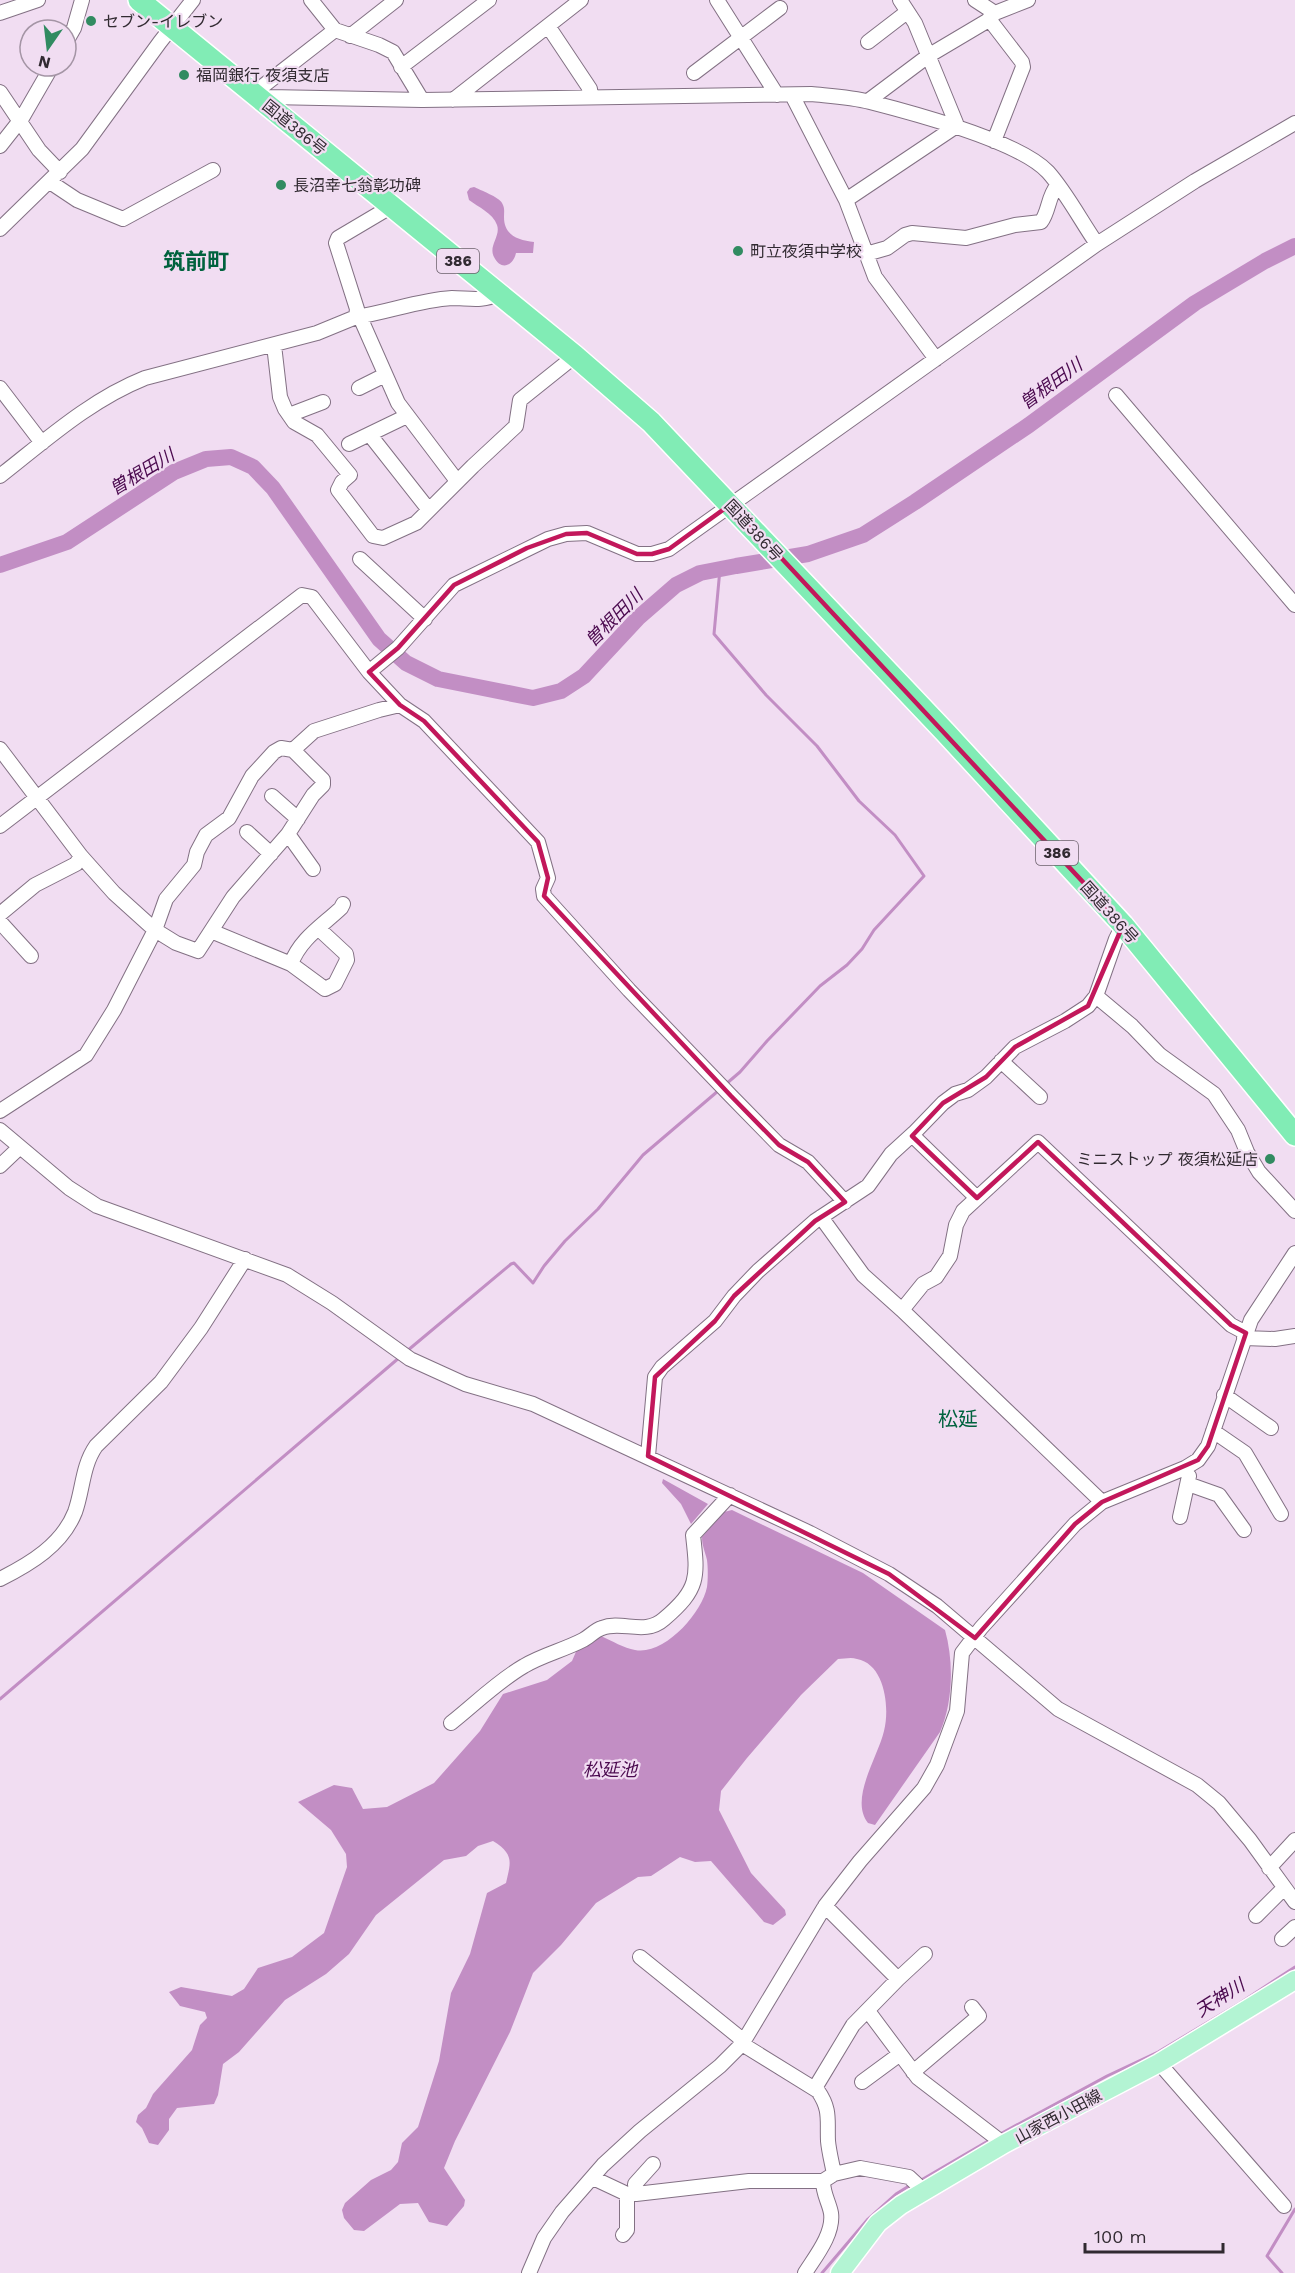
<svg xmlns="http://www.w3.org/2000/svg" width="1295" height="2273" viewBox="0 0 1295 2273" font-family="'Work Sans','Noto Sans JP',sans-serif">
  <style>
    .water { fill: #c28ec4 }
    .lines { fill: none; stroke-linecap: round; stroke-linejoin: round }
    .stream { stroke: #c28ec4; stroke-width: 3 }
    .river { stroke: #c28ec4; stroke-width: 16 }
    .minor-casing { stroke: #837184; stroke-width: 16 }
    .major-casing { stroke: #fff; stroke-width: 21 }
    .highway-casing { stroke: #fff; stroke-width: 24 }
    .minor { stroke: #fff; stroke-width: 14 }
    .major { stroke: #b3f4d3; stroke-width: 18 }
    .highway { stroke: #81ecb5; stroke-width: 21 }
    .marked { fill: none; stroke: #c2185b; stroke-width: 4.5; stroke-linejoin: round }
    .poi-dot { fill: #318b61; stroke: #f1ddf2; stroke-width: 2 }
    .labels { text-anchor: middle; stroke-width: 4.5; stroke-linejoin: round; paint-order: stroke }
    .shield { fill: #f1ddf2; stroke: #6b606b; stroke-width: 1.5 }
    .shield-label { font-size: 15px; font-weight: bold; fill: #312a31 }
    .poi-label { font-size: 16px; fill: #312a31; stroke: #f1ddf2; text-anchor: start }
    .street-label { font-size: 16px; fill: #312a31; stroke: #f1ddf2 }
    .water-label { font-size: 18px; font-style: italic; fill: #4b0a4f; stroke: #f1ddf2 }
    .quarter-label { font-size: 20px; fill: #00623e; stroke: #f1ddf2 }
    .district-label { font-size: 22px; font-weight: bold; fill: #00623e; stroke: #f1ddf2 }
  </style>
  <rect width="100%" height="100%" fill="#f1ddf2"/>
  <path class="water" d="M474,187c6,3 25,10 28,16 3,5 2,9 2,14 0,19 15,23 30,25l-1,11h-17c-3,13 -15,18 -22,4 -6,-11 7,-21 3,-32 -4,-12 -19,-18 -28,-25l-2,-8 3,-4z
    M663,1479l45,25 -17,20 -10,-20 -19,-21z
    M732,1510l131,63 82,57c9,32 8,72 -5,102l-65,93 -7,-2c-19,-24 10,-66 16,-92 6,-23 1,-67 -27,-72 -6,-2 -13,0 -19,0l-37,36 -54,63 -26,33 -2,19 32,63 34,37 1,5 -13,10 -9,-3 -53,-61 -16,1 -15,-5 -29,19 -13,1 -42,26 -35,42 -28,28 -23,59 -55,109 -11,27 21,32 -1,6 -17,20 -18,-4 -11,-19 -18,1 -36,27 -10,-1 -10,-12 -2,-8 3,-7 26,-23 20,-10 7,-8 4,-19 16,-16 21,-66 12,-68 19,-39 17,-61 19,-10c5,-21 8,-29 -13,-42l-15,5 -12,10 -22,4 -68,55 -27,39 -23,20 -41,26 -46,52 -16,12 -5,31 -4,9 -37,4 -8,11v11l-11,15 -9,-2 -7,-15 -6,-6 2,-7 8,-7 7,-14 39,-44 8,-25 7,-7 -2,-6 -25,-6 -11,-14 12,-5 51,9 12,-7 14,-21 34,-11 32,-24 23,-66 -1,-13 -15,-24 -33,-28 36,-17 18,3 11,21 24,-2 47,-24 46,-52 23,-37 44,-14 25,-19 6,-14 23,-11c11,5 23,12 34,14 29,6 67,-37 72,-63 1,-7 1,-20 0,-27 -2,-9 -5,-14 -5,-23l22,-25z"/>
  <g class="lines">
    <path class="stream" d="M720,569l-6,65 52,61 51,51 42,55 36,34 29,41 -50,54 -12,19 -15,16 -27,21 -53,55 -27,31 -14,12
      M407,1351l104,-87 3,-1 19,20 11,-17 21,-25 33,-32 45,-54 75,-64
      M0,1699l400,-342
      M1002,2133l105,-57 51,-24 82,-49 55,-36
      M923,2179l65,-38
      M822,2273l46,-54 28,-25 13,-8
      M1282,2273l-15,-17 28,-47"/>
    <path class="river" d="M0,565l67,-23 107,-70 32,-13 25,-2 22,10 20,21 106,151 27,24 32,16 95,19 28,-7 23,-15 54,-58 38,-33 24,-12 36,-7 72,-12 55,-19 52,-33 114,-77 166,-122 70,-42 30,-15"/>
    <g class="minor-casing">
      <path id="minor" d="M311,0l24,30 44,15 14,7 29,48
        M717,0l60,95
        M900,0l15,23 41,100 -1,4
        M975,0l20,13
        M0,13l38,-13
        M989,19l33,43 1,5 -29,74
        M548,26l42,63 1,8
        M350,36l46,-36
        M66,42l8,-14 8,-28
        M868,42l39,-30
        M401,67l88,-67
        M694,73l86,-65
        M0,92l39,58 21,22
        M254,93l81,-63
        M792,95l54,105 29,77 61,82
        M453,100l128,-100
        M868,101l60,-45 59,-35 8,-8 33,-13
        M265,102l4,-5 153,3 389,-6c19,2 40,3 59,8 43,11 149,39 178,70 18,20 33,49 49,72
        M0,146l22,-28 30,-52
        M50,182l27,18 46,19 90,-49
        M846,200l109,-73
        M0,229l82,-80 78,-107 33,-42
        M866,254l21,-6 18,-13 7,-2 54,5 49,-13 26,-3c8,-10 7,-26 16,-36
        M356,317c33,-5 63,-17 96,-19 16,0 31,4 45,-4
        M360,317l38,86 59,78
        M274,345l6,52 5,12 9,13 23,13 33,40 -8,7 -4,8 35,46 10,2 33,-15 57,-57 43,-40 4,-26 55,-44
        M0,388l42,55
        M359,388l26,-13
        M1116,395l179,210
        M289,415l34,-13
        M370,435l59,75
        M349,444l58,-28
        M0,476c46,-36 90,-76 145,-98l172,-45 39,-16 1,-8 -21,-66 2,-5 54,-32
        M360,559l65,60
        M369,672l29,-24 56,-63 94,-46 18,-5 21,-1 50,21h15l17,-5 428,-305 98,-63 100,-58
        M0,749l81,107 33,37 41,37 21,13 22,8 35,-54 55,-63 25,-39 10,-10v-5l-30,-30 21,-19 65,-21 21,-5
        M272,796l26,23
        M0,826l302,-231 10,2 57,75 31,33 24,16 114,121 10,36 -5,11 1,7 85,94 102,106 48,49 29,17 37,40
        M247,832l24,22
        M288,834l25,35
        M0,914l35,-29 41,-21 5,-8
        M0,922l31,34
        M211,931l80,33 34,25 10,-5 12,-24 -1,-6 -27,-25
        M291,964c9,-25 31,-38 50,-56l2,-4
        M1096,996l36,30 28,29 54,39 24,36 9,22 12,20 36,39
        M1001,1061l39,36
        M0,1111l86,-56 28,-45 41,-80 11,-31 28,-34 3,-13 9,-17 23,-17 23,-42 22,-24 7,-4 12,2
        M0,1130l69,58 28,18 190,69 45,28 78,56 55,25 68,20 277,129 79,41 48,32 121,103 139,76 22,18 31,37 45,62
        M912,1135l65,63
        M0,1166l20,-19
        M821,1217l42,58 39,35
        M1244,1338l31,1 20,-3
        M1224,1395l47,33
        M1213,1431l32,22 36,61
        M648,1456l7,-79 7,-10 53,-46 19,-25 24,-25 57,-50 53,-35 23,-32 23,-21 29,-30 12,-9 13,-4 18,-13 29,-30 50,-26 23,-15 8,-10 20,-57 7,-14
        M1188,1484l31,11 25,35
        M1102,1502l-200,-192 21,-26 13,-7 14,-21 6,-31 7,-14 75,-69 193,183 15,8
        M1180,1517l9,-41
        M0,1579c30,-15 62,-34 75,-67 8,-22 7,-46 21,-66l65,-64 40,-54 44,-69
        M451,1723c24,-19 47,-42 73,-57 18,-11 40,-16 59,-26 6,-3 12,-10 19,-12 20,-8 43,8 62,-9 35,-30 34,-41 29,-84l37,-40
        M1269,1868l26,-28
        M1256,1916l28,-28
        M1282,1939l13,-12
        M640,1957l99,80 3,7 76,47c13,19 9,29 10,50 1,11 4,22 6,33
        M898,1979l27,-25
        M868,2011l50,67 86,66
        M1159,2063l125,143
        M913,2072l66,-56 -7,-9
        M862,2082l38,-28
        M815,2088l38,-63 45,-46 -73,-73
        M593,2178l34,16h9l113,-13h74l11,-7 26,-6 49,9 15,14
        M636,2194l-1,-10 18,-20
        M623,2235l4,-5v-36
        M529,2273l15,-35 18,-26 41,-47 37,-34 80,-65 22,-22 83,-138 35,-45 64,-73 13,-23 20,-54 5,-58 19,-25 94,-104 27,-22 83,-34 13,-8 10,-14 43,-126 44,-67
        M805,2273c10,-16 29,-39 26,-60 -2,-11 -8,-19 -8,-32"/>
    </g>
    <g class="major-casing">
      <path id="major" d="M840,2273l38,-50 23,-18 103,-61 155,-81 136,-83"/>
    </g>
    <g class="highway-casing">
      <path id="highway" d="M139,0l436,356 76,66 294,310 178,193 172,210"/>
    </g>
    <use href="#minor" class="minor"/>
    <use href="#major" class="major"/>
    <use href="#highway" class="highway"/>
  </g>
  <path class="marked" d="M731,504l392,421 -35,81 -73,41 -29,30 -43,26 -31,33 65,62 61,-56 193,183 15,8 -38,113 -10,14 -96,42 -27,22 -100,114 -86,-64 -241,-118 7,-79 60,-56 19,-25 81,-75 30,-19 -37,-40 -29,-17 -48,-49 -187,-200 4,-18 -10,-36 -114,-121 -24,-16 -31,-33 29,-24 56,-63 73,-37 39,-14 21,-1 50,21h15l17,-5z"/>
  <g class="poi-dot">
    <circle cx="91" cy="21" r="6"/>
    <circle cx="184" cy="75" r="6"/>
    <circle cx="281" cy="185" r="6"/>
    <circle cx="738" cy="251" r="6"/>
    <circle cx="1270" cy="1159" r="6"/>
  </g>
  <g class="labels">
    <g class="shield">
      <rect x="437" y="249" width="42" height="24" rx="4.5"/>
      <rect x="1036" y="841" width="42" height="24" rx="4.5"/>
    </g>
    <g class="shield-label">
      <text x="458" y="266">386</text>
      <text x="1057" y="858">386</text>
    </g>
    <g class="poi-label">
      <text x="103" y="27">セブン-イレブン</text>
      <text x="196" y="81">福岡銀行 夜須支店</text>
      <text x="293" y="191">長沼幸七翁彰功碑</text>
      <text x="750" y="257">町立夜須中学校</text>
      <text x="1258" y="1165" text-anchor="end">ミニストップ 夜須松延店</text>
    </g>
    <g class="street-label">
      <text transform="translate(295 127) rotate(39)" y="6">国道386号</text>
      <text transform="translate(754 530) rotate(47)" y="6">国道386号</text>
      <text transform="translate(1110 912) rotate(48)" y="6">国道386号</text>
      <text transform="translate(1058 2116) rotate(-28)" y="6">山家西小田線</text>
    </g>
    <g class="water-label">
      <text transform="translate(1051 384) rotate(-36)" y="6">曽根田川</text>
      <text transform="translate(142 472) rotate(-31)" y="6">曽根田川</text>
      <text transform="translate(614 618) rotate(-45)" y="6">曽根田川</text>
      <text x="610" y="1776">松延池</text>
      <text transform="translate(1220 1998) rotate(-32)" y="6">天神川</text>
    </g>
    <g class="quarter-label">
      <text x="958" y="1426">松延</text>
    </g>
    <g class="district-label">
      <text x="196" y="269">筑前町</text>
    </g>
  </g>
  <g transform="translate(48 48) rotate(194)"><circle r="28" fill="#f1ddf2" stroke="#a495a5" stroke-width="1.5"/>
  <path d="M0-4.5L10 22L0 15L-10 22Z" fill="#318b61"/>
  <text y="-9" font-size="16" font-weight="bold" text-anchor="middle" fill="#312a31">N</text>
  </g>
  <path d="M1085 2243v9h138v-9" fill="none" stroke="#312a31" stroke-width="3"/>
  <text x="1094" y="2243" font-size="18" fill="#312a31" stroke="#f1ddf2" stroke-width="4.5" paint-order="stroke">100 m</text>
</svg>
